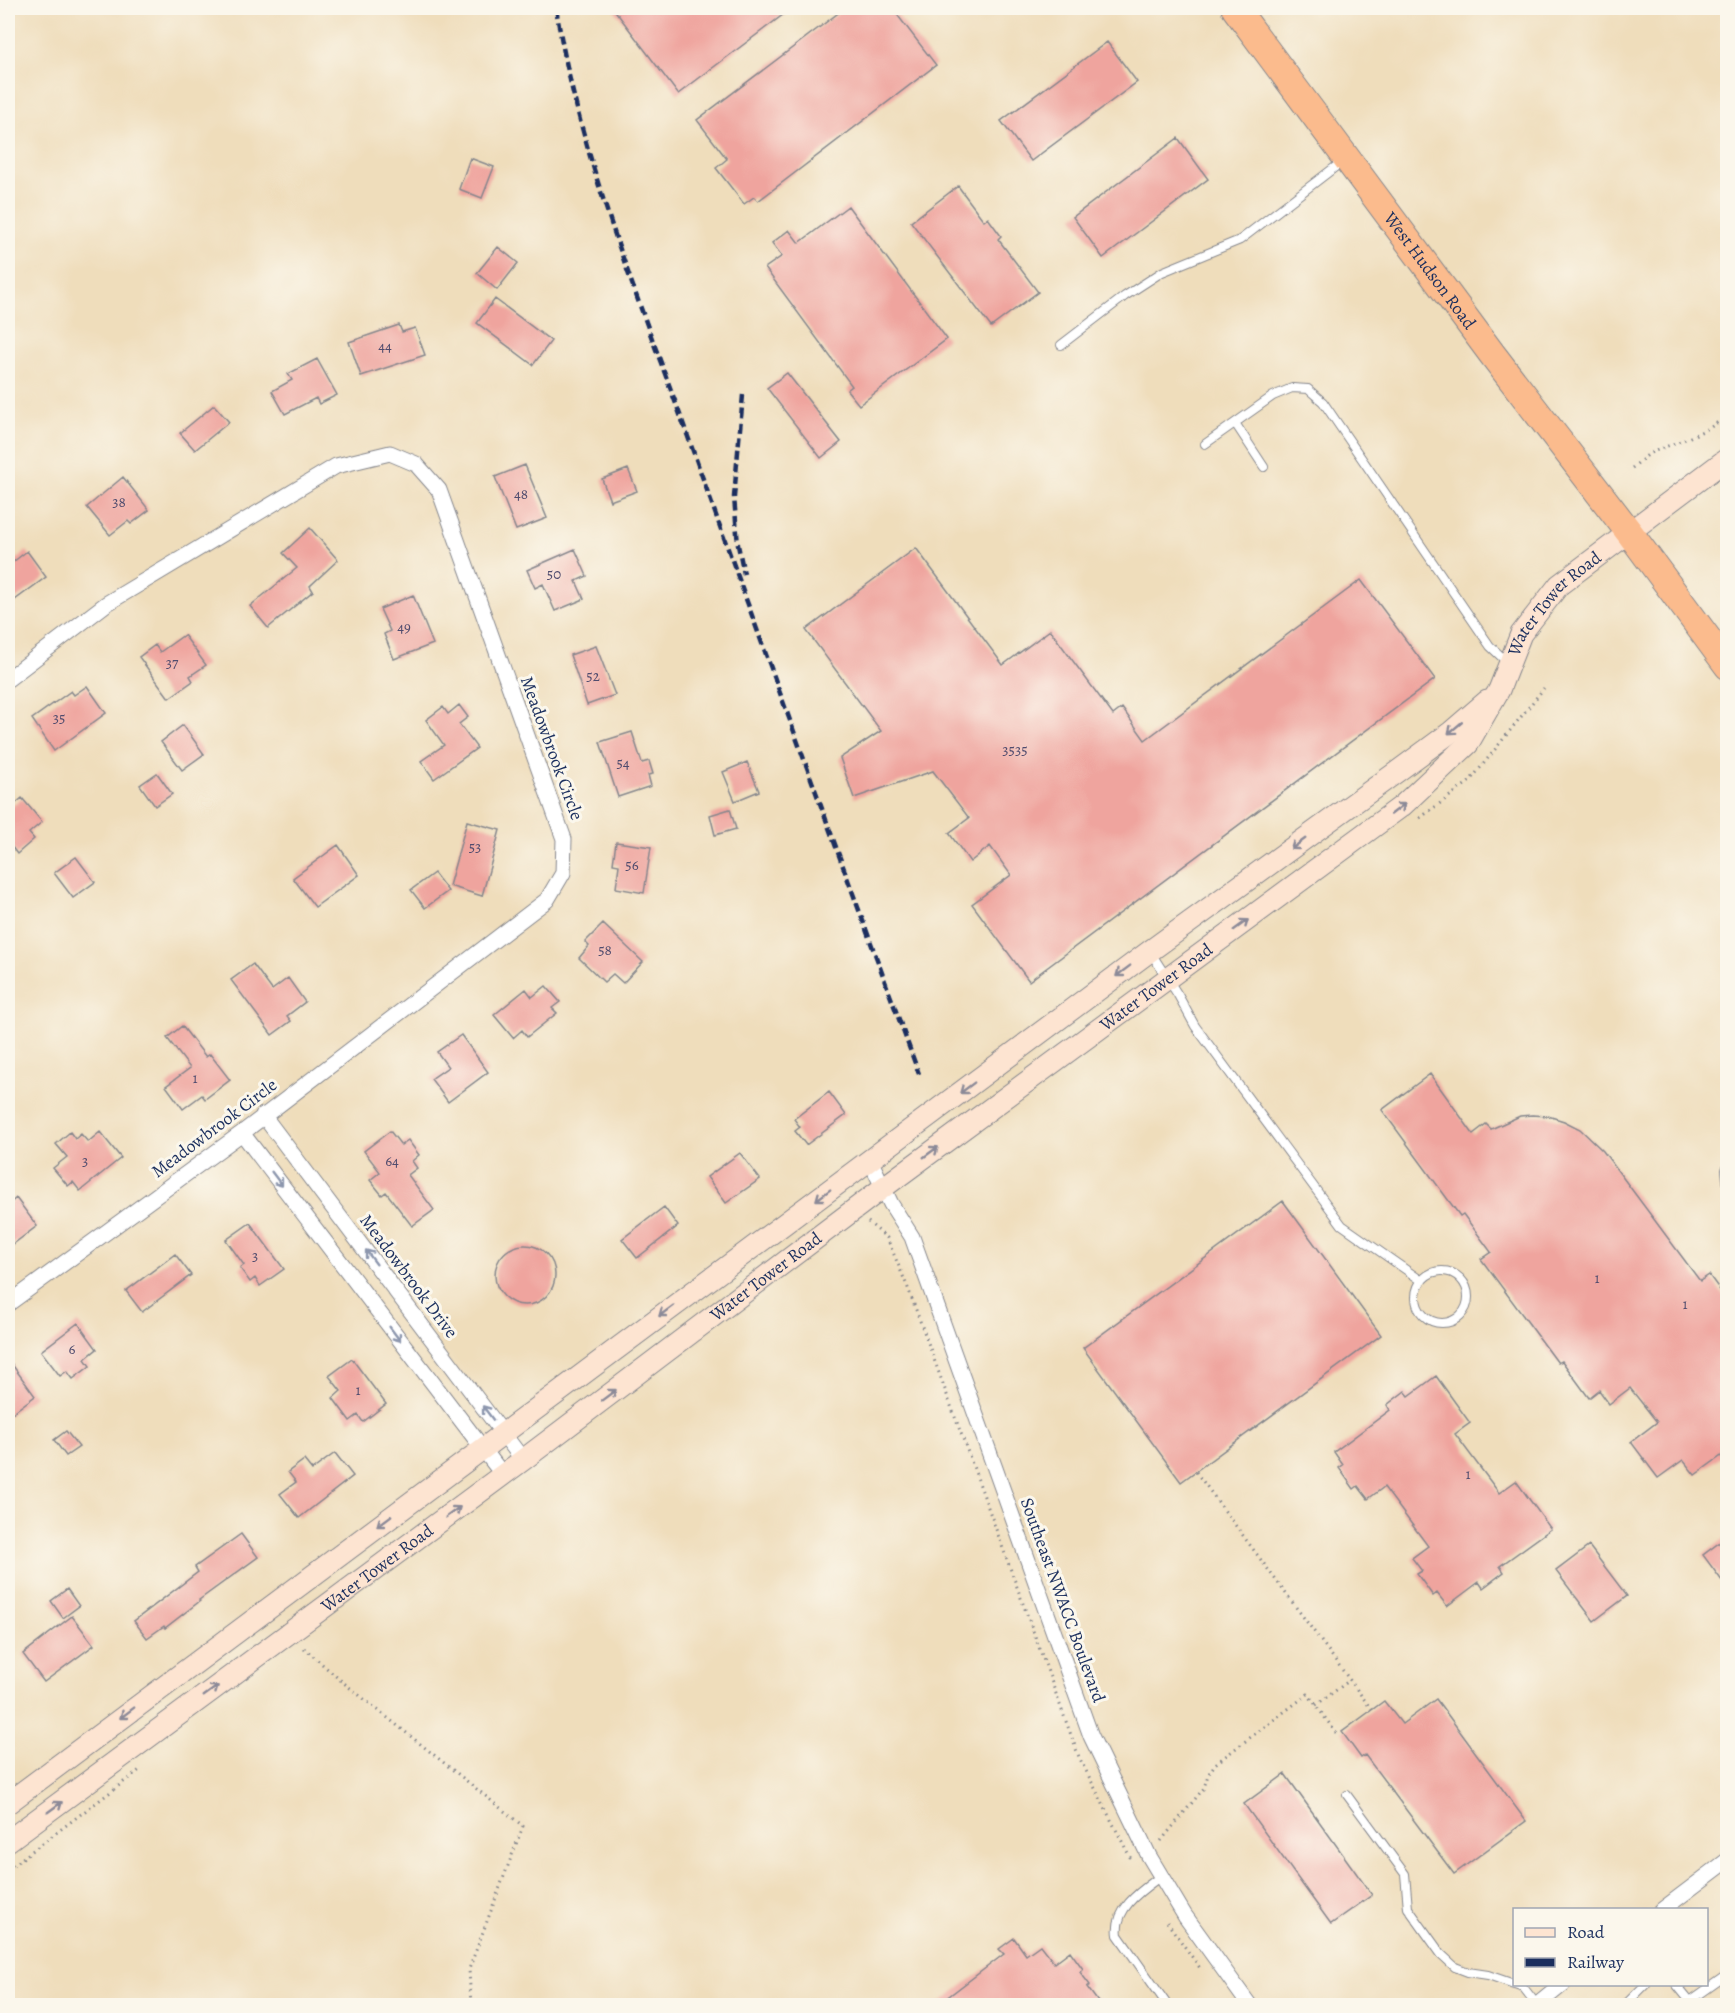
<svg xmlns="http://www.w3.org/2000/svg" width="1735" height="2013" viewBox="0 0 1735 2013" font-family="Alegreya,serif">
  <style>
    .building { fill: #efa49e }
    .lines { fill: none; stroke-linecap: round; stroke-linejoin: round }
    .lane-casing { stroke: #85868c; stroke-width: 10 }
    .street-casing { stroke: #85868c; stroke-width: 17 }
    .secondary-casing { stroke: #85868c; stroke-width: 23 }
    .highway-casing { stroke: #85868c; stroke-width: 29 }
    .path { stroke: #85868c; stroke-width: 3; stroke-dasharray: 1.5 4.5; stroke-linecap: butt }
    .lane { stroke: #fff; stroke-width: 8 }
    .street { stroke: #fff; stroke-width: 15 }
    .secondary { stroke: #fde4d1; stroke-width: 21 }
    .highway { stroke: #fbbb8d; stroke-width: 27 }
    .rail { stroke: #1b2f5e; stroke-width: 4.5; stroke-dasharray: 9 4.5; stroke-linecap: butt }
    .oneway { stroke: #8c8a98 }
    .oneway2 { stroke: #8d97ae }
    .labels { text-anchor: middle; stroke-width: 6; stroke-linejoin: round; paint-order: stroke }
    .number-label { font-size: 15px; fill: #504c6e }
    .street-label { font-size: 18px; fill: #1b2f5e; stroke: #fbf7ec }
  </style>
  <rect width="100%" height="100%" fill="#fbf7ec"/>
  <filter id="ink" filterUnits="userSpaceOnUse"><feTurbulence type="fractalNoise" baseFrequency=".0167" numOctaves="2"/><feDisplacementMap in="SourceGraphic" scale="12" xChannelSelector="R" yChannelSelector="G"/><feConvolveMatrix kernelMatrix="1 2 1 2 8 2 1 2 1" color-interpolation-filters="sRGB"/></filter>
  <filter id="wash" filterUnits="userSpaceOnUse"><feTurbulence type="fractalNoise" baseFrequency=".008" numOctaves="4" result="noise"/><feDisplacementMap in="SourceGraphic" scale="24" xChannelSelector="R" yChannelSelector="G"/><feGaussianBlur stdDeviation="1.35" result="paint"/><feColorMatrix in="noise" values="0 0 0 0 0 0 0 0 0 0 0 0 0 0 0 0 0 1.4 0 .05"/><feComposite in="paint" operator="in"/></filter>
  <g filter="url(#wash)">
    <rect width="100%" height="100%" fill="#efddbb"/>
    <g id="blocks">
      <path class="building" d="M613,8h179l-114,86z
        M845,8h47l44,57 -178,136 -4,-4 -10,7 -28,-36 11,-9 -30,-39z
        M1107,42l30,40 -106,79 -30,-40z
        M1178,138l30,41 -105,79 -30,-41z
        M470,158l24,9 -12,31 -23,-9z
        M958,186l26,35 4,-3 13,18 -3,3 40,53 -47,35 -80,-105z
        M848,206l99,133 -88,66 -12,-15 5,-4 -87,-118 17,-12 -10,-13 17,-13 10,13z
        M498,247l20,16 -21,27 -20,-17z
        M495,299l56,42 -18,24 -56,-42z
        M399,325l3,7 13,-4 10,27 -64,21 -12,-34z
        M317,359l20,36 -18,9 -3,-6 -31,16 -13,-23 20,-11 -4,-6z
        M787,373l54,69 -20,16 -54,-70z
        M214,405l15,17 -34,28 -15,-17z
        M525,465l22,53 -31,12 -21,-53z
        M628,469l9,22 -27,10 -8,-22z
        M123,477l26,33 -18,14 -3,-3 -18,14 -23,-28z
        M310,528l28,32 -28,26 3,5 -45,37 -18,-22 47,-38 -14,-15z
        M916,548l87,117 47,-35 63,85 9,-7 23,32 216,-160 74,99 -406,302 -57,-77 39,-29 -21,-29 -20,16 -21,-29 20,-15 -36,-47 -79,27 -14,-40 41,-27 -75,-101z
        M575,549l12,27 -11,5 8,18 -29,12 -12,-27 -8,4 -8,-18z
        M27,551l19,26 -38,28v-39z
        M413,595l20,49 -39,15 -10,-25 6,-3 -10,-22z
        M184,635l22,30 -16,11 3,5 -24,17 -30,-41 16,-12 5,7z
        M596,646l19,49 -28,10 -17,-50z
        M87,686l19,27 -52,38 -22,-32 39,-28 3,4z
        M459,705l9,12 -9,7 18,24 -43,31 -13,-18 23,-16 -18,-25 17,-13 5,7z
        M183,725l21,29 -22,16 -21,-28z
        M632,732l10,31 7,-2 4,13 -5,1 3,11 -33,11 -18,-55z
        M747,762l12,29 -24,10 -12,-29z
        M157,773l15,21 -17,12 -15,-21z
        M22,798l20,24 -13,11 5,6 -17,15 -9,-12v-32z
        M730,809l6,20 -21,6 -5,-20z
        M467,821l33,9 -18,66 -33,-10z
        M616,842l35,5 -7,46 -28,-5 3,-23 -6,-1z
        M338,845l21,30 -44,32 -22,-29z
        M76,857l19,25 -22,16 -19,-25z
        M434,873l14,18 -23,17 -14,-18z
        M603,924l40,38 -20,21 -10,-9 -9,8 -25,-24 10,-12 -4,-4z
        M253,964l19,26 16,-12 17,24 -18,14 4,5 -19,14 -41,-55z
        M546,986l14,16 -8,6 5,5 -30,24 -5,-7 -9,8 -19,-23 32,-26 6,8z
        M182,1026l24,31 4,-3 20,26 -25,19 -3,-4 -19,14 -17,-23 24,-18 -23,-30z
        M461,1035l27,37 -40,30 -17,-23 17,-12 -11,-15z
        M1430,1074l43,60 13,-10 5,5 29,-13 12,-1 16,1 16,5 16,8 23,22 97,130 9,-6 19,26v150l-33,24 -12,-15 -25,18 -27,-36 26,-20 -27,-34 -21,16 -10,-14 -10,8 -27,-37 -4,2 -77,-104 10,-7 -28,-38 -3,2 -78,-106z
        M829,1092l17,23 -40,30 -11,-14 5,-4 -6,-8z
        M390,1131l11,14 7,-5 11,15 -7,6 5,7 -9,7 26,35 -22,16 -26,-34 -4,3 -12,-15 10,-8 -16,-21z
        M70,1132l5,7 6,-5 7,8 12,-10 21,26 -41,33 -7,-9 -5,4 -15,-18 14,-11 -11,-13z
        M740,1153l20,26 -34,24 -19,-26z
        M16,1198l21,28 -29,22v-43z
        M1283,1201l98,134 -200,147 -98,-134z
        M664,1207l14,19 -41,32 -15,-19z
        M250,1223l34,46 -24,17 -5,-8 -5,4 -10,-14 4,-3 -18,-25z
        M495 1275a30 30 0 1 1 60 0a30 30 0 1 1-60 0Z
        M175,1254l16,21 -49,37 -16,-21z
        M78,1323l19,26 -12,10 5,7 -17,13 -6,-8 -7,5 -19,-25z
        M8,1359l27,37 -27,20z
        M352,1359l34,45 -23,18 -5,-7 -8,6 -17,-23 8,-7 -12,-15z
        M1436,1376l34,47 -15,11 44,59 17,-12 35,48 -51,37 4,6 -21,16 -4,-6 -32,24 -10,-13 -4,3 -16,-22 5,-3 -10,-13 16,-12 -44,-59 -16,12 -10,-13 -4,3 -15,-21 4,-3 -9,-13 56,-42 -3,-5 18,-14 4,5z
        M66,1431l13,16 -13,9 -12,-16z
        M335,1453l18,23 -54,42 -19,-24 16,-12 -8,-10 16,-12 8,10z
        M241,1534l17,23 -59,43 1,1 -35,27 -1,-2 -17,12 -13,-17 64,-49 -3,-5z
        M1728,1536v53l-25,-34z
        M1589,1546l38,50 -33,25 -38,-50z
        M67,1589l12,17 -16,12 -12,-17z
        M72,1616l22,29 -50,37 -21,-28z
        M1436,1699l90,122 -72,53 -89,-119 -4,3 -19,-26 42,-31 18,23z
        M1285,1774l87,121 -41,29 -87,-120z
        M1014,1938l12,17 14,-10 14,18 16,-12 13,18 -3,3 10,13 -3,2 14,19h-165l68,-52 -5,-5z"/>
    </g>
  </g>
  <g filter="url(#ink)">
    <use href="#blocks" fill-opacity="0" stroke="#85868c" stroke-width="1.5"/>
    <g class="lines">
      <g class="lane-casing">
        <path id="lane" d="M1061,345l64,-49 37,-24 78,-32 103,-79
          M1235,423l29,44
          M1205,444l68,-48 19,-8 16,1 15,13 167,244 17,16
          M1151,953l27,42 17,31 147,199 80,56
          M1728,1164l-2,6 2,19
          M1416 1297a26 26 0 1 1 52 0a26 26 0 1 1-52 0Z
          M1347,1795l58,79 3,34 33,46 14,13 13,5 20,3 26,9
          M1161,1876c-19,14 -47,32 -43,59l50,71
          M1515,1984l8,3 14,18
          M1676,1984l14,17 38,-27
          M1624,2006l22,-22"/>
      </g>
      <g class="street-casing">
        <path id="street" d="M8,679l98,-75 230,-138 54,-13 26,11 23,26 125,349 -1,34 -16,27 -305,233 -234,171
          M263,1115l260,345
          M242,1133l261,342
          M870,1160l21,44 21,33 179,499 58,120 36,60 65,90
          M1662,1910l66,-50
          M1536,2006l27,-22"/>
      </g>
      <g class="secondary-casing">
        <g id="secondary">
          <path d="M8,1803l1142,-852 248,-180 53,-39 36,-31"/>
          <path id="s1" d="M8,1841l515,-381 361,-273 518,-381 66,-62 31,-54 22,-56 38,-49 169,-127"/>
        </g>
      </g>
      <g class="highway-casing">
        <g id="highway">
          <path id="s2" d="M1235,8l257,346 137,178 99,134"/>
        </g>
      </g>
      <path class="path" d="M1632,468l18,-15 38,-15 23,-11 17,-12
        M1420,818l49,-36 75,-94
        M868,1222l19,16 21,50 171,469 52,102
        M1196,1472l176,238
        M304,1648l35,31 184,147 -54,143 2,37
        M1316,1705l34,-25
        M1161,1841l43,-53 4,-13 7,-11 93,-70 28,39
        M8,1869l133,-100
        M1167,1922l33,46"/>
      <use href="#lane" class="lane"/>
      <use href="#street" class="street"/>
      <use href="#secondary" class="secondary"/>
      <use href="#highway" class="highway"/>
      <path class="rail" d="M556,8c23,147 81,287 131,426 76,214 154,427 232,640
        M743,395l-9,102 4,48 6,29"/>
    </g>
    <defs><path id="oneway-shaft" d="M-6 0H5M1.5-3L5.5 0L1.5 3" fill="none" stroke-width="1.6" stroke-linecap="round" stroke-linejoin="round" transform="scale(1.5)"/></defs>
    <g class="oneway">
      <use href="#oneway-shaft" transform="translate(1455 728) rotate(140)"/>
      <use href="#oneway-shaft" transform="translate(1398 809) rotate(-38)"/>
      <use href="#oneway-shaft" transform="translate(1298 844) rotate(144)"/>
      <use href="#oneway-shaft" transform="translate(1241 925) rotate(-36)"/>
      <use href="#oneway-shaft" transform="translate(1123 971) rotate(143)"/>
      <use href="#oneway-shaft" transform="translate(967 1088) rotate(143)"/>
      <use href="#oneway-shaft" transform="translate(931 1152) rotate(-36)"/>
      <use href="#oneway-shaft" transform="translate(823 1195) rotate(143)"/>
      <use href="#oneway-shaft" transform="translate(666 1311) rotate(143)"/>
      <use href="#oneway-shaft" transform="translate(609 1395) rotate(-37)"/>
      <use href="#oneway-shaft" transform="translate(453 1512) rotate(-36)"/>
      <use href="#oneway-shaft" transform="translate(384 1521) rotate(143)"/>
      <use href="#oneway-shaft" transform="translate(211 1691) rotate(-36)"/>
      <use href="#oneway-shaft" transform="translate(127 1713) rotate(143)"/>
      <use href="#oneway-shaft" transform="translate(55 1807) rotate(-36)"/>
    </g>
    <g class="oneway2">
      <use href="#oneway-shaft" transform="translate(277 1179) rotate(53)"/>
      <use href="#oneway-shaft" transform="translate(371 1257) rotate(-127)"/>
      <use href="#oneway-shaft" transform="translate(395 1334) rotate(53)"/>
      <use href="#oneway-shaft" transform="translate(488 1413) rotate(-127)"/>
    </g>
  </g>
  <g class="labels">
    <g class="number-label">
      <text x="385" y="351">44</text>
      <text x="521" y="499">48</text>
      <text x="119" y="507">38</text>
      <text x="554" y="579">50</text>
      <text x="404" y="632">49</text>
      <text x="172" y="668">37</text>
      <text x="593" y="681">52</text>
      <text x="59" y="723">35</text>
      <text x="1015" y="755">3535</text>
      <text x="623" y="768">54</text>
      <text x="475" y="852">53</text>
      <text x="632" y="870">56</text>
      <text x="605" y="955">58</text>
      <text x="195" y="1083">1</text>
      <text x="85" y="1166">3</text>
      <text x="392" y="1166">64</text>
      <text x="255" y="1261">3</text>
      <text x="1597" y="1283">1</text>
      <text x="1685" y="1309">1</text>
      <text x="72" y="1354">6</text>
      <text x="358" y="1395">1</text>
      <text x="1468" y="1479">1</text>
    </g>
    <g class="street-label">
      <text dy="6" stroke="none"><textPath href="#s2" startOffset="327">West Hudson Road</textPath></text>
      <text dy="6" stroke="none"><textPath href="#s1" startOffset="1994">Water Tower Road</textPath></text>
      <text transform="translate(552 748) rotate(70)" y="6">Meadowbrook Circle</text>
      <text dy="6" stroke="none"><textPath href="#s1" startOffset="1431">Water Tower Road</textPath></text>
      <text transform="translate(214 1128) rotate(-37)" y="6">Meadowbrook Circle</text>
      <text transform="translate(409 1276) rotate(53)" y="6">Meadowbrook Drive</text>
      <text dy="6" stroke="none"><textPath href="#s1" startOffset="945">Water Tower Road</textPath></text>
      <text dy="6" stroke="none"><textPath href="#s1" startOffset="459">Water Tower Road</textPath></text>
      <text transform="translate(1063 1600) rotate(70)" y="6">Southeast NWACC Boulevard</text>
    </g>
  </g>
  <rect width="1735" height="2013" fill="none" stroke="#fbf7ec" stroke-width="30"/>
  <rect x="1513" y="1908" width="195" height="78" fill="#fbf7ec" stroke="#a1a7b3" stroke-width="1.5"/>
  <rect x="1525" y="1928" width="30" height="9" fill="#fde4d1" stroke="#a1a7b3" stroke-width="1.5"/>
  <text x="1567" y="1938" font-size="18" fill="#1b2f5e">Road</text>
  <rect x="1525" y="1958" width="30" height="9" fill="#1b2f5e" stroke="#a1a7b3" stroke-width="1.5"/>
  <text x="1567" y="1968" font-size="18" fill="#1b2f5e">Railway</text>
</svg>
